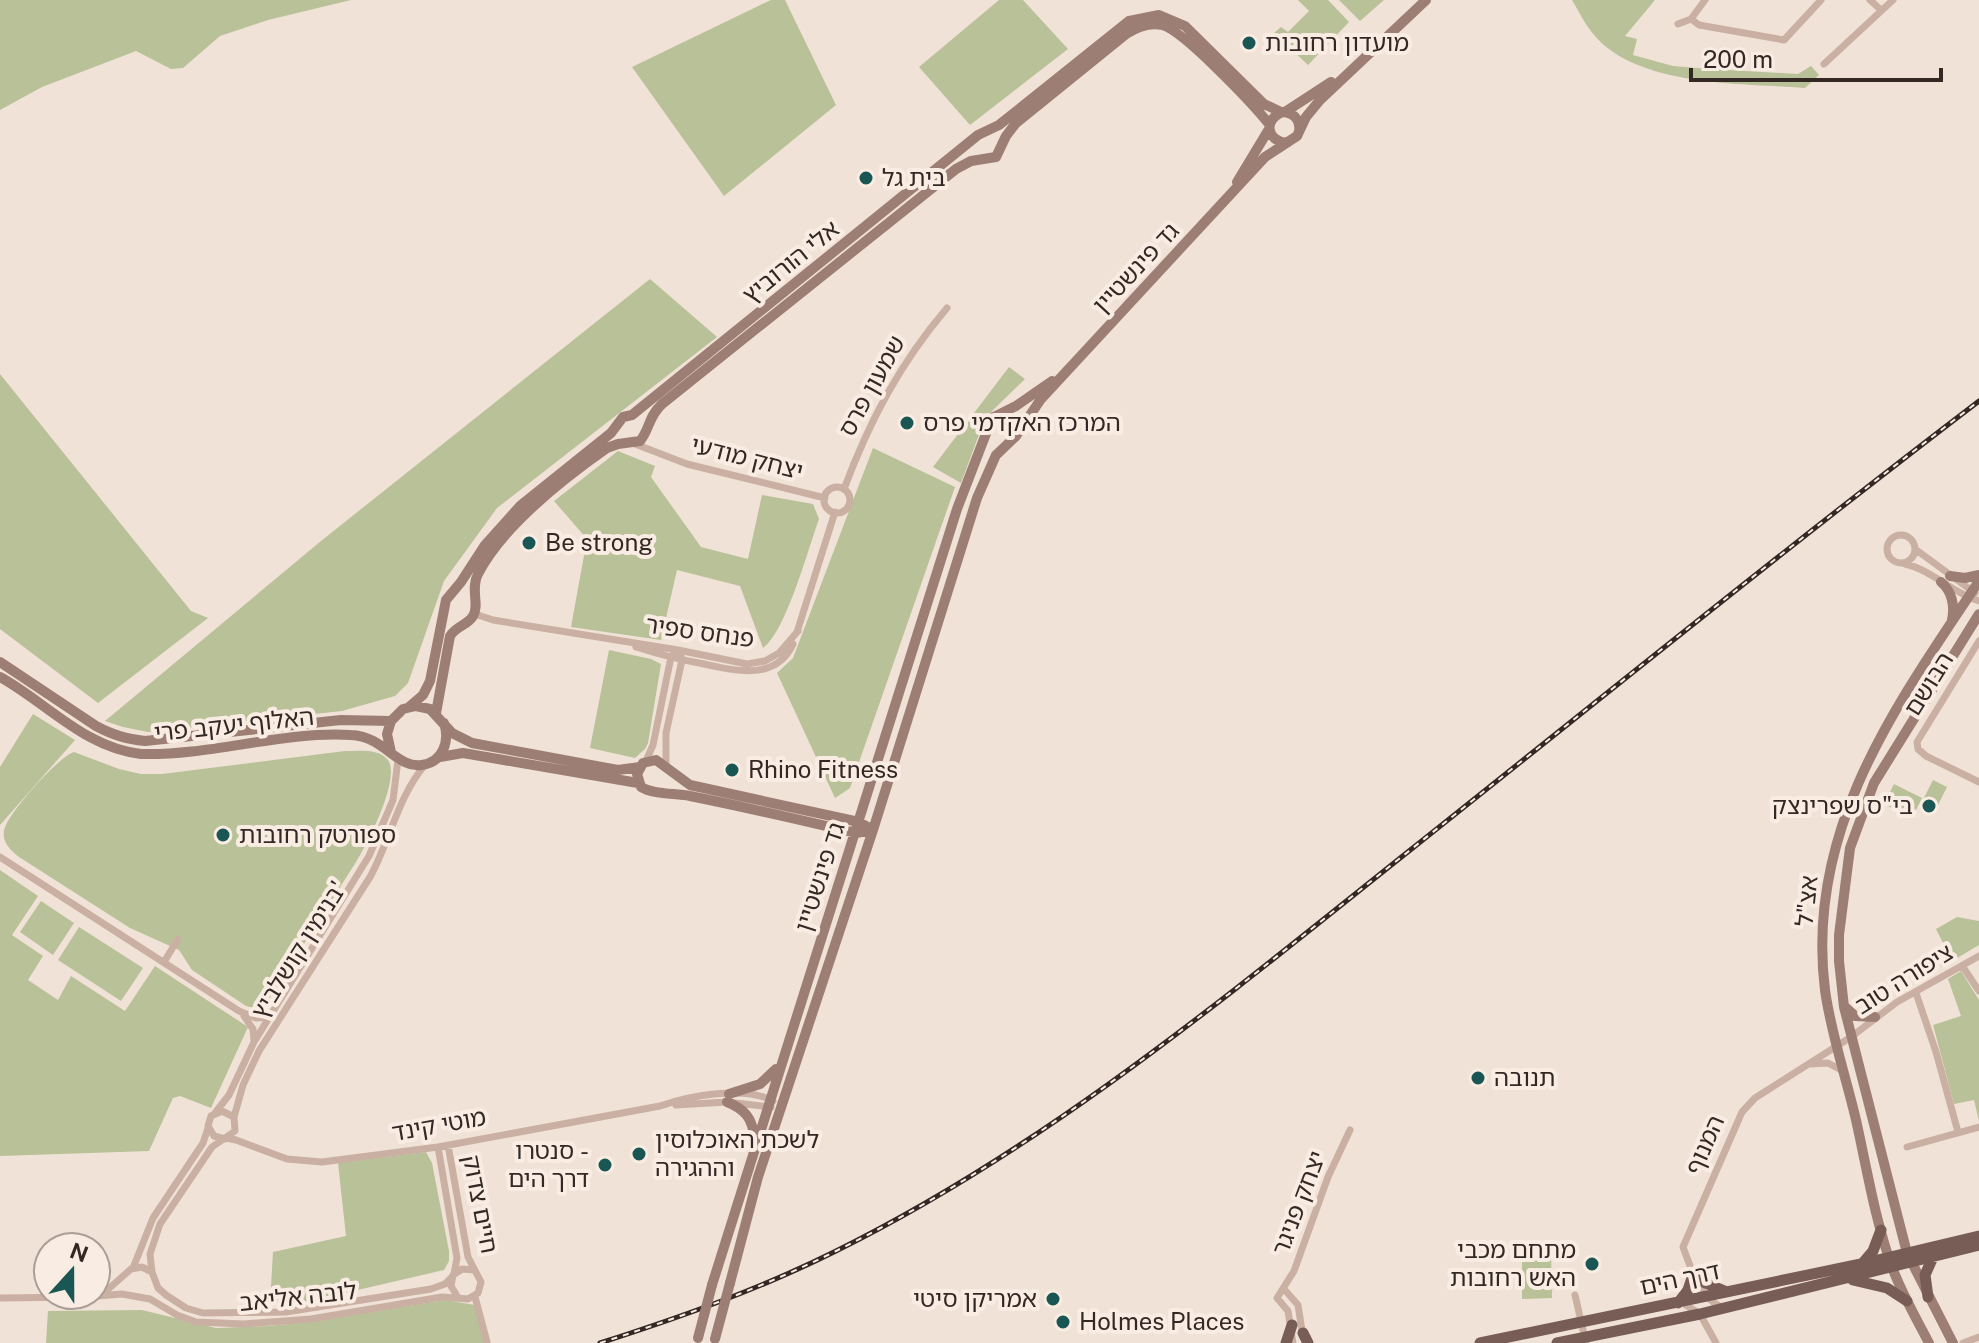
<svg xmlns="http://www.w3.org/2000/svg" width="1979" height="1343" viewBox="0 0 1979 1343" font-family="'Public Sans','Noto Sans Hebrew',sans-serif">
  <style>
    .green { fill: #b8c197 }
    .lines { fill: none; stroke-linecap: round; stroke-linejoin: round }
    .street { stroke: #cab0a3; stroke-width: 7 }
    .secondary { stroke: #9d7e74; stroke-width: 10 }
    .primary { stroke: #775d55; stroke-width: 11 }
    .rail-casing { stroke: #342825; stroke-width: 5 }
    .rail { stroke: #f9ece3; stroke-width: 2; stroke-dasharray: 6; stroke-linecap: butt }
    .secondary-bridge { stroke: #9d7e74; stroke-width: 10 }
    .poi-dot { fill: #1a5653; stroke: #f9ece3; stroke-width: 3 }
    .labels { text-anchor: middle; stroke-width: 8; stroke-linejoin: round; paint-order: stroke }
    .poi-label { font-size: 24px; fill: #342825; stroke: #f9ece3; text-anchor: start }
    .street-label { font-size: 24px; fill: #342825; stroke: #f9ece3 }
  </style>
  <rect width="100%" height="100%" fill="#f1e2d7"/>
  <path class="green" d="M0,0h351l-83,20 -48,16 -37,32 -12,1 -35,-18 -94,36 -42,23z
    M771,0h14l51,105 -112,91 -92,-129z
    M999,0h24l45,49 -98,76 -51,-58z
    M1298,0h30l21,22 -41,43 -34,-32 7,-6 7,5 21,-21z
    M1339,0h45l-24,21z
    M1572,0h83l-30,36 12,3 -4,16 40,11 37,3 88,5 13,-8 8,9 -14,13c-62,-5 -166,-1 -210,-52 -9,-10 -16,-24 -23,-36z
    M650,279l67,58 -220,171 -53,73 -36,102 -13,13 -53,15 -194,21 -25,-5 -18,-6 216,-180z
    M1009,367l16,12 -31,30 -10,12 -23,62 -28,-16z
    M0,374l191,237 17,7 -110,85 -98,-74z
    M873,448l82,39 -105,301 -15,10 -58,-125 16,-15z
    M618,451l37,15 -4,11 50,70 47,12 14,-64 51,9 6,15c-11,30 -33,113 -56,129l-23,-62 -63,-16 -16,70 -90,-13 16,-88 -33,-38z
    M609,650l42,9 10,5 -13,79 -3,6 -10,9 -45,-10z
    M33,714l42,26 -75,85v-58z
    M345,751c13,0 34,-3 43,9 13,19 -21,84 -32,102l-87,137 -15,9 -8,-2 -54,-36 -13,-20 -49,-22 -111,-71c-9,-7 -17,-15 -15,-26 2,-16 55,-75 70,-79l45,17 22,5h21z
    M1933,780l14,7 -12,24 -14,-7z
    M1894,784l28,14 -10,20 -28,-14z
    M0,870l38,26 -26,39 31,21 -15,24 30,20 13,-24 54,35 30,-45 93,61 -37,81 -31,-12 -7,2 -24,53 -149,5z
    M41,901l33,22 -21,32 -33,-23z
    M1957,917l22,4v24l-37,22 -5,-10 10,-6 -11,-22z
    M79,927l64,41 -22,33 -63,-41z
    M1961,971l18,29v121l-5,-21 -20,4 -21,-79 28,-9 -13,-37z
    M426,1152l6,11 17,88v10l-5,9 -134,31 -40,3 3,-52 73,-16 -8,-73z
    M1522,1252h29l1,46 -30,1z
    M445,1300l30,5 10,38h-439l2,-32 94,-1 74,18 52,-2 49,-5z"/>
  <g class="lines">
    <path class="street" d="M1870,0l11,10
      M1691,19l8,6 85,15 37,-40
      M1678,24l13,-5 14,-19
      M1824,64l69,-64
      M635,444l52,20 138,34
      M824 500a13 13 0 1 1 26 0a13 13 0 1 1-26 0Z
      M844,489c25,-67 56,-126 103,-181
      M1887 549a14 14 0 1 1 28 0a14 14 0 1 1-28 0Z
      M1915,549l60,44
      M1905,564c27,6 47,29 74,37
      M475,614l18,6 185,30 69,14 18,-3 14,-8 19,-22
      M797,632l38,-120
      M1979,641l-62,101 1,7 8,7 53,26
      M636,647c22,7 45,13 68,17 32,7 72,17 89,-20
      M646,761l7,-16 18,-88 3,-3
      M666,765v-32l16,-73 -1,-4
      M0,857l239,154 17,7 14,-1
      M164,962l14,-23
      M1963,967l16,24
      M1916,993l20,59 22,80
      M244,1016l9,13 1,11
      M1810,1064l18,-1 15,8
      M676,1105l51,-3 44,5
      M215,1113l14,-18 25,-53 115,-186 24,-56 5,-40
      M234,1117l9,-32 16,-34 111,-174c20,-36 28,-81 55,-112
      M226,1138l10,2 51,19 35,3 116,-15 222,-41c29,-10 84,-21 113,-5
      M438,1147l19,111 -3,16
      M1907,1147l72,-20
      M133,1268l20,-50 50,-75 5,-15
      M152,1272l-2,-18 10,-30 52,-77 23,-16 -1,-14 -12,-6 -11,5 -3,10 6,10 11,3
      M1284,1289l14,16 5,32
      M105,1292l26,-23 11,-2 10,5 6,16 8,7 20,13 17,5 83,-1 145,-23 14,-5 7,-7
      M1575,1295l11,48
      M457,1296l-6,-10 2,-11 9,-6 12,1
      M475,1297l12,45
      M0,1298l86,-1 36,-3 28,5 27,16 19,7 48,2 67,-5 131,-22 26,2 10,-6 3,-11 -13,-25 -20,-112
      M1681,1302l19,12 16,29
      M1721,1307c-23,-11 -29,-37 -38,-60l59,-135 13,-14 96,-61 46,-35 82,-46
      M1293,1343l-5,-32 -11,-13 17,-27 34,-94 22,-47
      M1963,1343l16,-6"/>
    <path class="secondary" d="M1285,112l46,-30
      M1287,143c-21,-2 -24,-24 -4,-31 11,1 18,8 16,20
      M1237,182l32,-53
      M1950,576l15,2 14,-3
      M1941,582c11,9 14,24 11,38
      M0,662l96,64c17,9 30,13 49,15l196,-21 50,1
      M0,677c47,26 85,71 141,77 70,2 140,-23 210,-19 33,1 46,34 71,30 21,-3 28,-24 22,-42
      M409,707l14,-12 7,-14 16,-81 15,-18 24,-37 35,-39 91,-73 12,-16 9,-2 346,-280 21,-10 130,-104 30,-6 26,11 79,78 17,8
      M436,713l14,-77c6,-10 18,-11 23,-20 7,-11 -3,-27 5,-42 24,-47 85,-95 129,-126l11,-4 22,-3c10,-12 8,-24 22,-37l294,-235 15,-8 25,-4 10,-21 10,-13 110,-89c11,-7 23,-12 36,-9 21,5 91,79 107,99
      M391,752l-4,-18 4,-13 12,-12 13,-3 14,3 22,24 20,10 146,27 22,-3
      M440,757l23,-4 175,30
      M656,760l34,25 169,37 14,8 -17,3c-55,-13 -111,-26 -166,-37 -15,-3 -36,-1 -49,-9l-4,-13 6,-11z
      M1845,1007l10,9 20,1
      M729,1094l31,-10 16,-15
      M727,1102c18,7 26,17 27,36
      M730,1283l28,-106 115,-347 104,-332 19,-43 20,-19 25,-37 224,-242 32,-21 9,-19 14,-17 106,-100
      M712,1285l245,-776 35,-91 24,-12 36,-25
      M1929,1343c-13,-25 -27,-49 -37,-76 -17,-47 -25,-98 -36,-147 -10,-43 -25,-86 -31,-130 -20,-160 70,-283 154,-409
      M1953,1343l-46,-90 -63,-246 -5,-46v-26l11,-87 24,-65 105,-169"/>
    <path class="primary" d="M1862,1264l11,-13 8,-21
      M1694,1272l9,10 24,10
      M1853,1280l34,8 20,13
      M1928,1297l-3,-22 8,-18
      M1678,1303l10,-13 6,-18
      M1303,1333l5,10
      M1286,1343l6,-18
      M1480,1343l381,-79 118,-28
      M1557,1343l143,-29 279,-69"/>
    <g class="rail-casing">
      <path id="rail" d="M600,1343c81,-26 160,-54 236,-92 210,-104 391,-255 573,-400 190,-151 377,-303 570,-450"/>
    </g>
    <use href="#rail" class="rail"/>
    <path class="secondary-bridge" d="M698,1338l14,-53
      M715,1339l15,-56"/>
  </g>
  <g class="poi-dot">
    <circle cx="1249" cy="43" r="8"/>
    <circle cx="866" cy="178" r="8"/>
    <circle cx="907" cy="423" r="8"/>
    <circle cx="529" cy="543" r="8"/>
    <circle cx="732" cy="770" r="8"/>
    <circle cx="1929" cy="806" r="8"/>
    <circle cx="223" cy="835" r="8"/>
    <circle cx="1478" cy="1078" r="8"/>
    <circle cx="639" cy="1154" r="8"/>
    <circle cx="605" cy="1165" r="8"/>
    <circle cx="1592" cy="1264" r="8"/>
    <circle cx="1053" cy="1299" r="8"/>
    <circle cx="1063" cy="1322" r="8"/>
  </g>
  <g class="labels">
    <g class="poi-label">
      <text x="1265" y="51">מועדון רחובות</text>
      <text x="882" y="186">בית גל</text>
      <text x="923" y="431">המרכז האקדמי פרס</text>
      <text x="545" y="551">Be strong</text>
      <text x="748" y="778">Rhino Fitness</text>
      <text x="1913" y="814" text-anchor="end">בי"ס שפרינצק</text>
      <text x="239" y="843">ספורטק רחובות</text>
      <text x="1494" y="1086">תנובה</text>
      <text x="655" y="1148">לשכת האוכלוסין<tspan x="655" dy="28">וההגירה</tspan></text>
      <text x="589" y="1159" text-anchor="end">סנטרו -<tspan x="589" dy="28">דרך הים</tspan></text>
      <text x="1576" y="1258" text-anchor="end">מתחם מכבי<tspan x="1576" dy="28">האש רחובות</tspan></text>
      <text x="1037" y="1307" text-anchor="end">אמריקן סיטי</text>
      <text x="1079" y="1330">Holmes Places</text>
    </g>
    <g class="street-label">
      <text transform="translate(791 262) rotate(-39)" y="8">אלי הורוביץ</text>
      <text transform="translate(1136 268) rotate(-47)" y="8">גד פינשטיין</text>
      <text transform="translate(872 386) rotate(-61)" y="8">שמעון פרס</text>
      <text transform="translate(747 458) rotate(14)" y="8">יצחק מודעי</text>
      <text transform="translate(700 632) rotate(8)" y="8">פנחס ספיר</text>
      <text transform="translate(1929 684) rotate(-58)" y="8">הבושם</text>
      <text transform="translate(234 725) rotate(-6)" y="8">האלוף יעקב פרי</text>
      <text transform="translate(820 877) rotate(-72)" y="8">גד פינשטיין</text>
      <text transform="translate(1807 901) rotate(-84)" y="8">אצ"ל</text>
      <text transform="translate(299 950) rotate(-58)" y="8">בנימין קושלביץ'</text>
      <text transform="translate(1904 979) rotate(-32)" y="8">ציפורה טוב</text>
      <text transform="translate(439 1125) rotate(-10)" y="8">מוטי קינד</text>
      <text transform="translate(1705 1145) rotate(-66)" y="8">המנוף</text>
      <text transform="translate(1299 1203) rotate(-69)" y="8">יצחק פניגר</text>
      <text transform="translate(480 1204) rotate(79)" y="8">חיים צדוק</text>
      <text transform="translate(1680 1279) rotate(-12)" y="8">דרך הים</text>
      <text transform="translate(298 1297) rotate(-6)" y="8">לובה אליאב</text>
    </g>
  </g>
  <g transform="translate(72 1271) rotate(21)"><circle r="38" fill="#f9ece3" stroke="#aa9e97" stroke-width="2"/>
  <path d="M0-6L14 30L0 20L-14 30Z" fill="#1a5653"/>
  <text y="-12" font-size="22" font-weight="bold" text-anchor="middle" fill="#342825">N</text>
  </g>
  <path d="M1691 68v12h250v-12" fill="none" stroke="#342825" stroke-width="4"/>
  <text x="1703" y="68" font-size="24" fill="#342825" stroke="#f9ece3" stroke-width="6" paint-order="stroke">200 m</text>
</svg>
